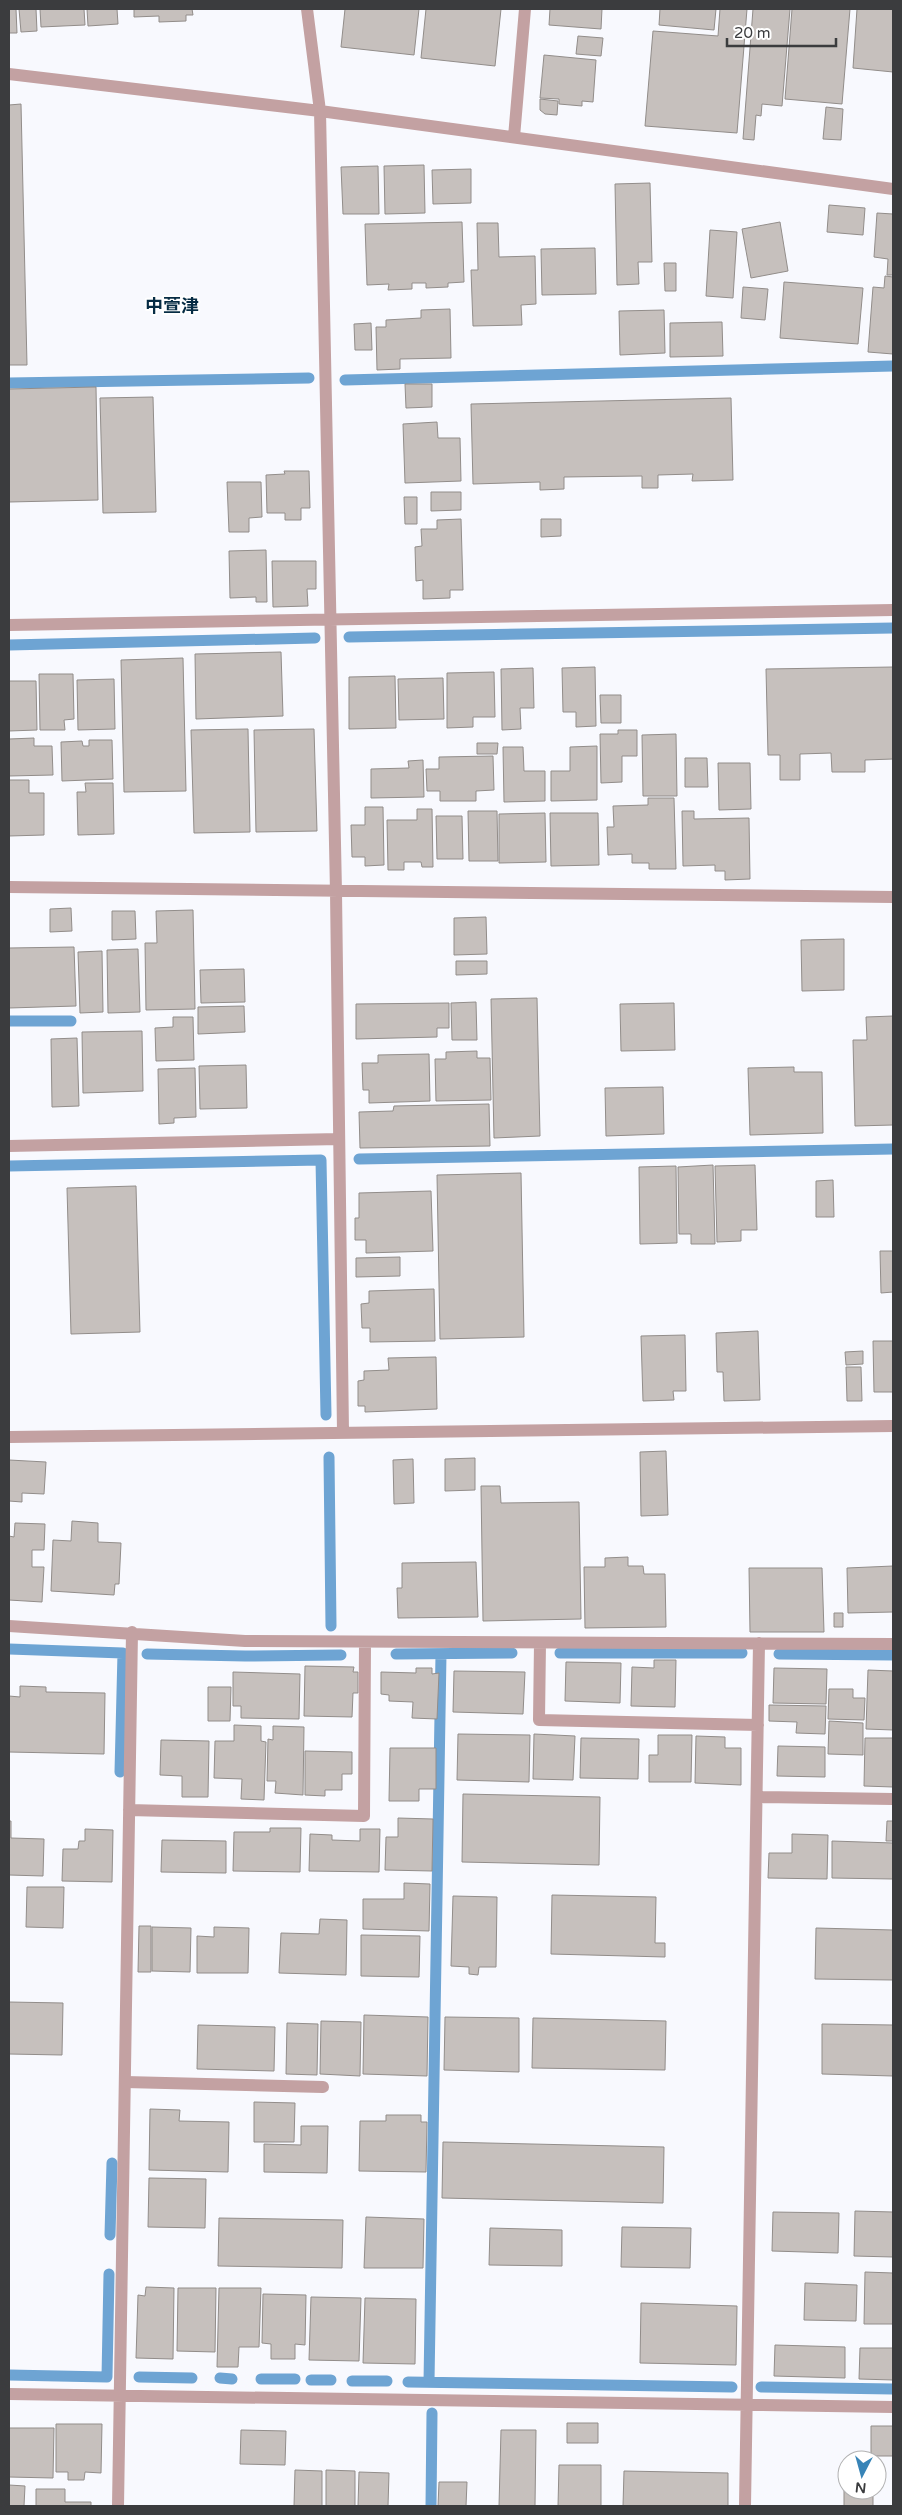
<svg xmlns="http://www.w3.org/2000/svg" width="902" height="2515" viewBox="0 0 902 2515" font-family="'Varela Round','Noto Sans JP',sans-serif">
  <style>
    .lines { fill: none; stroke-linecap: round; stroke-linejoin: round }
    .stream { stroke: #6ea4d3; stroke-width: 11 }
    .building { fill: #c6c0bd; stroke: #928d8a }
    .service { stroke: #c3a1a2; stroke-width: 12 }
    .minor { stroke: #c3a1a2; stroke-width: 12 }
    .labels { text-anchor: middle; stroke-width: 4; stroke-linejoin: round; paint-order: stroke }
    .quarter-label { font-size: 18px; font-weight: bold; fill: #062c44; stroke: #fff }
  </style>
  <rect width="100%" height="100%" fill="#f8f9fe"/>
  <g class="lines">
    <path class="stream" d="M345,380l548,-14
      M9,383l300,-5
      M349,637l544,-9
      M9,645l306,-7
      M9,1021h62
      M359,1159l534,-10
      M9,1166l312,-6 5,255
      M329,1457l2,169
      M9,1649l114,4 -3,119
      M560,1653h182
      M147,1654l98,2 96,-1
      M396,1654l116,-1
      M779,1654l114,1
      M110,2235l2,-72
      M9,2375l98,2 2,-103
      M139,2377l53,1
      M220,2378l12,1
      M261,2379h34
      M311,2380h20
      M352,2381h35
      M408,2382l324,5
      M429,2382l12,-728
      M761,2387l132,2
      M431,2506l1,-93"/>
  </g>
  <path class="building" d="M9,9h7l1,24h-8z
    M19,9h17l1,22 -16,1z
    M40,9h44l1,16 -44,2z
    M87,9h30l1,15 -30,2z
    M134,9h58l1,6h-7v6l-27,1v-6l-25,1z
    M345,9h74l-5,46 -73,-8z
    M426,9h75l-6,57 -74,-8z
    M550,9h52l-1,20 -52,-4z
    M660,9h56l-2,21 -55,-5z
    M720,9h27l-10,124 -92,-7 8,-95 65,5z
    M753,9h37l-8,97 -20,-2 -1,12 -5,-1 -2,25 -11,-1z
    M792,9h58l-8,95 -57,-5z
    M857,9h36v63l-40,-4z
    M578,36l25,2 -2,18 -25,-2z
    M544,55l52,5 -3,42 -11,-1v5l-23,-2v-5l-19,-1z
    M540,99l18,2 -1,14 -12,-1 -5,-4z
    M21,104l6,261h-18v-260z
    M826,107l17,2 -2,31 -18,-1z
    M424,165l1,48 -40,1 -1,-48z
    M378,166l1,48h-36l-2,-47z
    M471,169v34l-38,1 -1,-34z
    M650,183l2,79h-14l1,22 -22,1 -2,-101z
    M829,205l36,3 -2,27 -36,-3z
    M877,213l16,1v61h-6l1,-16 -14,-2z
    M462,222l2,60 -16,1v4l-22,1v-5h-14v6l-24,1 1,-6 -22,1 -2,-61z
    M780,222l8,49 -37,7 -9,-49z
    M477,223h21l1,34 36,-1 1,48 -15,1 1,20 -49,1 -2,-56h7z
    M710,230l27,2 -4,66 -27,-2z
    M595,248l1,46 -54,1 -1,-46z
    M664,263h12v28h-11z
    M885,276l8,1v77l-25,-2 5,-65 11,1z
    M784,282l79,6 -5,56 -78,-6z
    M743,287l25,2 -3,31 -24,-2z
    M450,309l1,49 -51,1v10l-23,1 -1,-43h10v-7l35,-2v-8z
    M664,310l1,43 -45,2 -1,-44z
    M722,322l1,34 -53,1v-34z
    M371,323l1,27h-17l-1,-26z
    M405,384h27v23l-26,1z
    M96,387l2,113 -89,2v-113z
    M153,397l3,115 -53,1 -3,-115z
    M731,398l2,82 -41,1 1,-7 -35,1v13h-16v-12l-78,1v12l-24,1v-8l-67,2 -2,-80z
    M437,422l1,16h22l1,43 -56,2 -2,-59z
    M284,471h25l1,37h-9v12h-16v-7h-18l-1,-38 19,-1z
    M227,482h34l1,35 -13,1v14h-20z
    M431,492h30v18l-30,1z
    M404,497h13v27h-12z
    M461,519l2,71h-13v8l-27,1v-19l-7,1 -1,-34 7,-1 -1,-17h16v-9z
    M541,519h20v17l-20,1z
    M266,550l1,52h-11v-5l-26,1 -1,-47z
    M272,561h44v28h-9l1,17 -35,1z
    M281,652l2,64 -87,3 -1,-65z
    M183,658l3,133 -62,1 -3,-132z
    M595,667l1,59 -20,1v-15h-13l-1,-44z
    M893,667v92l-28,1v12h-33l-1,-19 -31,1v26h-20v-25h-12l-2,-86z
    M533,668l1,40h-14l1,21 -19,1 -1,-61z
    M494,672l1,45h-22v10l-26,1v-55z
    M39,674h34l1,45 -10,1 1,10h-25z
    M395,676l1,52 -47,1v-52z
    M443,678l1,41 -45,1 -1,-41z
    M114,679l1,50 -37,1 -1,-50z
    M9,681h27l1,49 -28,1z
    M600,695h21v28h-20z
    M248,729l2,103 -56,1 -3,-103z
    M314,729l3,102 -61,1 -2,-102z
    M618,730h19v26h-15v26l-21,1 -1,-49h18z
    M676,734l1,62h-34l-1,-61z
    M34,738v8h18l1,29 -44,1v-37z
    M89,740h23l1,39 -51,2 -1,-39 21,-1 1,5h6z
    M477,743h21l-1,11h-20z
    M597,746v54l-46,1v-30h19v-24z
    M503,747h20l1,24h21v30l-41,1z
    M493,756l1,34 -18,1v10h-36v-10h-13l-1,-22h13v-12z
    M685,758h22l1,29h-23z
    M423,760l1,37 -53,1v-29l38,-1 -1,-7z
    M718,763h32l1,46 -32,1z
    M9,780h20v13h15v42l-35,1z
    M85,783h28l1,51 -36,1 -1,-43h9z
    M648,798h26l2,71h-27v-6h-17v-9l-24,1 -1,-28h7l-1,-21 35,-1z
    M365,807h18l1,58 -19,1v-9h-13l-1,-32h14z
    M417,809h15l1,58h-11l-1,-5h-17v8h-16l-1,-50h30z
    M468,811h29l1,50h-29z
    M682,811h12v8l55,-1 1,61 -25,1v-9h-10v-6l-32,1z
    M545,813l1,49 -47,1v-49z
    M550,813h48l1,52 -48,1z
    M436,816h26l1,43h-26z
    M71,908l1,23 -22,1v-23z
    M193,910l2,99 -49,1 -1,-67h12l-1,-32z
    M112,911h23l1,28 -24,1z
    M486,917l1,37 -33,1v-37z
    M844,939v51l-42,1 -1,-51z
    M74,947l2,59 -67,2v-60z
    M138,949l2,63 -32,1 -1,-63z
    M102,951l1,61 -23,1 -2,-61z
    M456,961h31v13l-31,1z
    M244,969l1,33 -44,1 -1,-33z
    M537,998l3,138 -46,2 -3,-139z
    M476,1002l1,38h-25l-1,-37z
    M449,1003v25h-12v9l-81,2v-35z
    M674,1003l1,47 -54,1 -1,-47z
    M244,1006l1,26 -47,2v-27z
    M893,1016v109l-38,1 -2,-86h14l-1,-23z
    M173,1017h20l1,43 -38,1 -1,-33 18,-1z
    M142,1031l1,60 -60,2 -1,-61z
    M77,1038l2,68 -27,1 -1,-68z
    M477,1051v7h13l1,42 -55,1 -1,-42h11v-7z
    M429,1054l1,47 -61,2v-13h-6l-1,-27h16v-8z
    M246,1065l1,43 -47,1 -1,-43z
    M794,1067v5h28l1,61 -73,2 -2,-67z
    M195,1068l1,49 -22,1v5l-15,1 -1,-55z
    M663,1087l1,47 -58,2 -1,-48z
    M489,1104l1,42 -130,2 -1,-36 34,-1 1,-5z
    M713,1165l2,79h-24v-10h-12l-1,-67z
    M755,1165l2,65h-16v11l-24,1 -2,-76z
    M676,1166l1,77 -37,1 -1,-77z
    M521,1173l3,164 -84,2 -3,-164z
    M833,1180l1,37h-18v-36z
    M136,1186l4,146 -69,2 -4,-146z
    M431,1191l2,60 -67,2v-13h-11v-22h4v-25z
    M880,1251h13v41l-12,1z
    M400,1257v19l-44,1v-19z
    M434,1289l1,52 -65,1v-14h-8l-1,-24 8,-1v-12z
    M758,1331l2,69 -36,1 -1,-29h-6l-1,-39z
    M685,1335l1,56h-13l1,9 -31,1 -2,-65z
    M873,1341h20v51h-19z
    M863,1351v13l-17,1 -1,-13z
    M436,1357l1,52 -72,3v-6h-7v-25l6,-1v-9l25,-1 -1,-12z
    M846,1367h15l1,34h-15z
    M666,1451l2,64 -27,1 -1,-64z
    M475,1458v32l-30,1v-32z
    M413,1459l1,44 -20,1 -1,-44z
    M9,1460l37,2 -2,32 -22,-1v9l-13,-1z
    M481,1486h19l1,17 78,-1 2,117 -98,2z
    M72,1521l26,2v19l23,1 -2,41h-4l-1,11 -63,-4 2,-51 18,1z
    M15,1523l30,1 -1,26h-12v17h12l-2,35 -33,-2v-64l5,1z
    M628,1557v9h15l1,8h21l1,53 -81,1 -1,-61h21v-9z
    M476,1562l2,55 -80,1 -1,-30h5v-25z
    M893,1566v46l-45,1 -1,-45z
    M749,1568h73l2,64h-74z
    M834,1613h9v14h-9z
    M654,1660h22l-1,47 -44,-1 1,-39 22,1z
    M566,1662l55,1 -1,40 -55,-2z
    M305,1666l49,1 -1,5h5v21h-5l-1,24 -48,-1z
    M416,1668h16v6l7,-1 -2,46 -25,-1 1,-16 -24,-1v-6l-8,-1v-22l35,1z
    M774,1668l53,1 -1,35 -53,-1z
    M868,1670l25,1v59l-27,-1z
    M454,1671l71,1 -2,42 -70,-2z
    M233,1672l67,2 -1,45 -58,-1v-12h-8z
    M20,1686l26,1v5l59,1 -1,61 -95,-2v-56l11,1z
    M208,1687h23l-1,34h-22z
    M829,1689h24v9h12l-1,22 -36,-1z
    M769,1705l57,1 -1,28 -29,-1 1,-11 -28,-1z
    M829,1721l34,2v32l-35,-1z
    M234,1725l27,1v15l5,1 -2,58 -23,-1 1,-20 -28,-1 1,-37h19z
    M273,1726l31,1 -1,68 -28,-2 1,-12h-9l1,-42 5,1z
    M458,1734l72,1 -1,47 -72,-2z
    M534,1734l41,2 -2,44 -40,-1z
    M658,1735h34l-1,47h-42v-27h9z
    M696,1736l29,1v11h16v37l-46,-2z
    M581,1738l58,1 -1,40 -58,-1z
    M865,1738h28v49l-29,-1z
    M161,1740l48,1 -1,56h-26v-21l-22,-1z
    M778,1746l47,1v30l-48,-1z
    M390,1748h46v41h-17v12h-30z
    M305,1751l47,1v22h-10v16h-17v6l-20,-1z
    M463,1794l137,3 -1,68 -137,-3z
    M398,1818l35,1 -1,52 -47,-1 1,-33h12z
    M9,1821h2v17l33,1 -1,37 -34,-1z
    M887,1821h6v20h-7z
    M270,1828h31l-1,44 -67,-1 1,-39h36z
    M85,1829l28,1 -1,52 -50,-1 1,-32h15l1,-8h6z
    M360,1829h20l-1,43 -70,-1 1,-37 22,1v5l28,1z
    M792,1834l36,1 -1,44 -59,-1 1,-25h23z
    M162,1840l64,1v32l-65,-1z
    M832,1841l61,2v36l-61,-1z
    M404,1883l26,1 -1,47 -66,-2v-30h41z
    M27,1887h37l-1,41 -37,-1z
    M552,1895l104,2 -1,46h10v14l-114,-3z
    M453,1896l44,1 -1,70h-17l-1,8 -9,-1v-7l-18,-1z
    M320,1919l27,1 -1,55 -67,-2 2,-40 38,1z
    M139,1926h12v46h-13z
    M152,1927l39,1 -1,44 -38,-1z
    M214,1927l35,1 -1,45h-51v-37l17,1z
    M816,1928l77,2v50l-78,-1z
    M361,1935l59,1 -1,41 -58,-1z
    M9,2002l54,1 -1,52 -53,-1z
    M364,2015l64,2 -1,59 -64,-2z
    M445,2017l74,1v54l-75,-2z
    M533,2018l133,3 -1,49 -133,-2z
    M321,2021l40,1 -1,54 -40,-2z
    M287,2023l31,1 -1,51 -31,-1z
    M822,2024l71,1v51l-71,-2z
    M198,2025l77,2 -1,44 -77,-2z
    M254,2102l41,1 -1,39h-40z
    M150,2109l30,1 -1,11 50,1 -1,50 -79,-2z
    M386,2115h35v7h6l-1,50 -67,-1 1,-50h26z
    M301,2126h27l-1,47 -63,-1v-28l37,1z
    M443,2142l221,5 -1,56 -221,-5z
    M149,2178l57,1 -1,49 -57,-1z
    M855,2211l38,1v45l-39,-1z
    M773,2212l66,1 -1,40 -66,-2z
    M366,2217l58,2 -1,49h-59z
    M219,2218l124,2 -1,48 -124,-2z
    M622,2227l69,1 -1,40 -69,-1z
    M490,2228l72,2v36l-73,-1z
    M865,2272l28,1v51h-29z
    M805,2283l52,2 -1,36 -52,-1z
    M146,2287l28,1 -1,71 -37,-1 2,-63 7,1z
    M178,2288h38l-1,64 -38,-1z
    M219,2288h42l-2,59h-20l-1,20h-21z
    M263,2294l43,1 -1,50 -10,-1v15h-24v-15l-9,-1z
    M311,2297l50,1 -2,63 -50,-1z
    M365,2298l51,1 -1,65 -52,-1z
    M641,2303l96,3 -1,59 -96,-2z
    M775,2345l70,2v31l-71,-2z
    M860,2348h33v32l-34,-1z
    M567,2423h31v20h-31z
    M56,2424h46l-1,49 -16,-1 -1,8h-16v-8h-12z
    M871,2426h22v30h-22z
    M9,2428h45l-1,50 -44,-1z
    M241,2430l45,1 -1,34 -45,-1z
    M501,2430h35l-1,76h-36z
    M559,2465h42v41h-43z
    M295,2470l27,1v35h-28z
    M326,2470l29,1v35h-29z
    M624,2471l104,2v33h-105z
    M359,2472l30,1 -1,33h-30z
    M844,2475h3v15h26v16h-29z
    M439,2482h28l-1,24h-28z
    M9,2485l16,1 -1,20h-15z
    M36,2489h29v13h26v4h-55z"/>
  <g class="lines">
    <path class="service" d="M125,2082l198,5"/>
    <path class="minor" d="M307,9l13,102 16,781 7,540
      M9,74l311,37 573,78
      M514,137l11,-128
      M9,625l884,-15
      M9,887l884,10
      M9,1146l330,-7
      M9,1437l884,-11
      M9,1626l236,15 648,3
      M540,1643l-1,77 219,5
      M758,1797l135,2
      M129,1810l235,6 1,-174
      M9,2394l884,13
      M118,2506l14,-874
      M745,2506l14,-863"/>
  </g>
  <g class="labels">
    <g class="quarter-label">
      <text x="172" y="312">中萱津</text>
    </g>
  </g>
  <rect width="902" height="2515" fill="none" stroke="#3b3c3e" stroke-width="20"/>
  <g transform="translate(862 2475) rotate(186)"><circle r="24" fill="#ffffff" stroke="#b1b1b2"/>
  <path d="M0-4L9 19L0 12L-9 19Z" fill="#3884b7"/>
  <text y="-8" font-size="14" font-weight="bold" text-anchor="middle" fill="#3b3c3e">N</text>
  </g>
  <path d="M727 38v8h109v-8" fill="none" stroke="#3b3c3e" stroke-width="2.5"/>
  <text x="734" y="38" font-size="15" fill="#3b3c3e" stroke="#ffffff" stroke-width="4" paint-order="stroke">20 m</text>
</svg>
